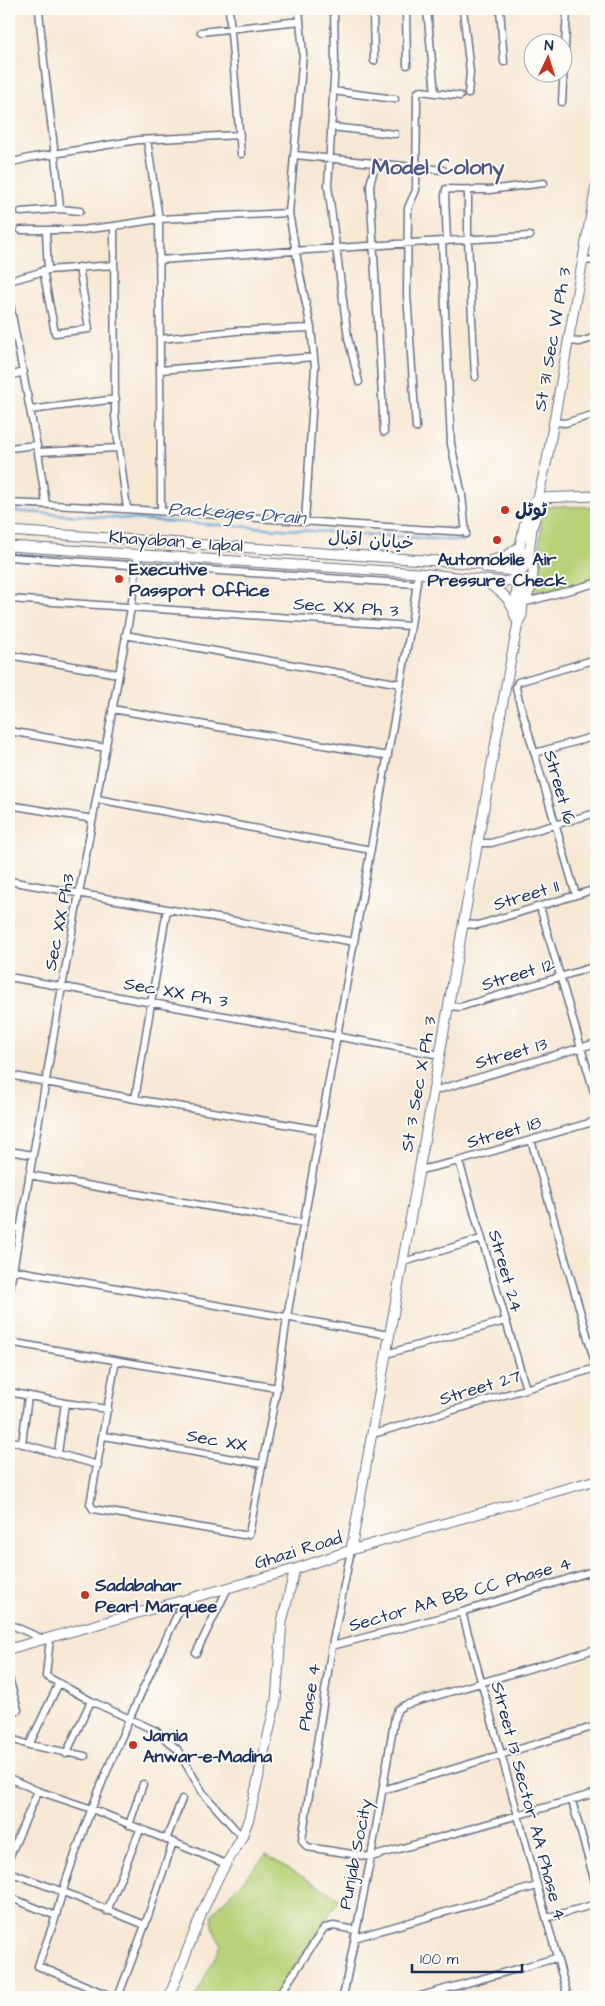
<svg xmlns="http://www.w3.org/2000/svg" width="605" height="2006" viewBox="0 0 605 2006" font-family="'Architects Daughter','Playpen Sans Arabic',sans-serif">
  <style>
    .green { fill: #b7d277; stroke: #69806a }
    .lines { fill: none; stroke-linecap: round; stroke-linejoin: round }
    .stream { stroke: #62a5d7; stroke-width: 2.5 }
    .street-casing { stroke: #687087; stroke-width: 9 }
    .secondary-casing { stroke: #687087; stroke-width: 11 }
    .street { stroke: #fff; stroke-width: 6 }
    .secondary { stroke: #fff; stroke-width: 9 }
    .poi-dot { fill: #c8321e; stroke: #fdfcf7; stroke-width: 2 }
    .labels { text-anchor: middle; stroke-width: 4; stroke-linejoin: round; paint-order: stroke }
    .street-label { font-size: 18px; fill: #1b2f5e; stroke: #fdfcf7 }
    .poi-label { font-size: 18px; font-weight: bold; fill: #1b2f5e; stroke: #fdfcf7; text-anchor: start }
    .water-label { font-size: 19px; font-style: italic; fill: #345888; stroke: #fdfcf7 }
    .district-label { font-size: 22px; font-weight: bold; fill: #4e5787; stroke: #fdfcf7 }
  </style>
  <rect width="100%" height="100%" fill="#fdfcf7"/>
  <filter id="ink" filterUnits="userSpaceOnUse"><feTurbulence type="fractalNoise" baseFrequency=".02" numOctaves="2"/><feDisplacementMap in="SourceGraphic" scale="10" xChannelSelector="R" yChannelSelector="G"/><feConvolveMatrix kernelMatrix="1 2 1 2 8 2 1 2 1" color-interpolation-filters="sRGB"/></filter>
  <filter id="wash" filterUnits="userSpaceOnUse"><feTurbulence type="fractalNoise" baseFrequency=".0096" numOctaves="4" result="noise"/><feDisplacementMap in="SourceGraphic" scale="20" xChannelSelector="R" yChannelSelector="G"/><feGaussianBlur stdDeviation="1.12" result="paint"/><feColorMatrix in="noise" values="0 0 0 0 0 0 0 0 0 0 0 0 0 0 0 0 0 1.4 0 .05"/><feComposite in="paint" operator="in"/></filter>
  <g filter="url(#wash)">
    <rect width="100%" height="100%" fill="#f7e8d4"/>
    <path class="green" d="M553,506l43,1v71l-57,18 -3,-3v-4l6,-75 3,-6z
      M266,1855l74,44 -66,98h-79l26,-52 -8,-16 -1,-15z"/>
    <g class="lines">
      <path class="stream" d="M9,511l454,30"/>
    </g>
  </g>
  <g filter="url(#ink)">
    <g class="lines">
      <g class="street-casing">
        <path id="street" d="M39,9c5,67 16,133 21,200
          M229,9l12,145
          M299,9l4,45 -14,159 11,62 11,53 4,39 -10,155
          M334,9l1,52 -7,125 20,152 11,44
          M373,9l1,52
          M406,9l1,56
          M427,9l8,84
          M463,9l7,63 -2,22
          M500,9l4,53
          M201,32l99,-11
          M333,91l62,8
          M562,102l5,-93
          M331,127l64,7
          M147,140l12,79 2,292
          M295,155l148,15
          M9,163l20,-5 109,-18 102,-5
          M375,165l-5,20 14,247
          M468,189v51l7,137
          M21,212l39,-3 20,2
          M21,230h60l33,-4
          M46,231l2,39
          M443,241l87,-5
          M447,241l-2,-45 1,-7 43,1 55,-7
          M159,260l283,-19 9,203 11,51 4,39
          M582,261l14,-1
          M43,270l12,63 34,-4 -10,-62
          M9,281l39,-11 66,-5
          M9,299l29,153 8,52
          M160,339l76,-8 75,-3
          M568,341l12,1 16,-5
          M160,370l154,-13
          M9,376l15,-4
          M30,410l86,-11
          M554,422l11,1 31,-9
          M416,428l-9,-134 1,-86 8,-18 1,-95 1,-3 3,-1 39,5
          M9,448l28,-3
          M38,452l80,-4
          M9,503c152,6 304,20 457,29
          M127,509l-12,-93 -1,-190 45,-7 130,-6
          M9,557l408,27
          M9,599l402,27
          M523,603l73,-20
          M125,635l276,49
          M9,655l109,19
          M516,687l2,10 58,198
          M516,687l2,-5 7,-2 71,-21
          M112,709l276,47
          M9,731l97,17
          M535,753l61,-17
          M97,799l274,51
          M9,805l84,14
          M478,843h13l105,-30
          M9,881l345,61
          M540,907l56,192
          M463,924l15,1 118,-36
          M9,977l431,78
          M448,1006l12,1 136,-41
          M9,1075l126,24 185,31
          M434,1091l162,-48
          M135,1099l32,-190
          M531,1140l65,226
          M9,1151l24,4
          M459,1161l67,228
          M420,1170l39,-9 137,-40
          M29,1175l274,48
          M9,1227l11,2
          M403,1262l78,-23
          M13,1270l376,65
          M9,1294l53,-307 69,-379 7,-53
          M9,1342l268,46
          M386,1354l119,-33
          M116,1360l-26,144 3,5 150,26 6,-1 28,-146 10,-71 33,-187 91,-504 7,-53
          M9,1392l56,11 43,6
          M373,1434l223,-66
          M104,1436l158,28
          M9,1440l89,25
          M22,1444l6,-48
          M58,1453l7,-50
          M351,1550l-19,96 -30,194 5,7 64,10 225,-64
          M462,1612l106,385
          M9,1624l34,15
          M50,1638l-4,38 45,25 65,30 21,18 26,44 39,44
          M332,1646l130,-34 134,-42
          M196,1653l32,-65
          M9,1678l9,32
          M9,1738l20,7 56,11
          M29,1745l30,-62
          M66,1754l25,-53
          M9,1778l29,13 54,18 134,55
          M383,1790l213,-64
          M572,1801l24,85
          M129,1825l14,-41
          M166,1840l16,-41
          M9,1858l29,-67
          M9,1872l52,19 84,34
          M9,1897l47,19 -18,50 75,31
          M107,1911l33,-81
          M56,1916c7,-30 18,-58 28,-87 29,-78 65,-153 100,-229
          M546,1918l50,-14
          M354,1938l183,-52
          M118,1997l27,-72 28,-83
          M278,1997l46,-69 10,-2 21,4
          M343,1997l28,-140 24,-141 3,-7 7,-4 191,-56
          M417,1997l139,-39"/>
      </g>
      <g class="secondary-casing">
        <path id="secondary" d="M538,498l58,-2
          M9,531l472,33 5,4 27,3 11,13 -2,31 -4,8 -12,62 -155,865
          M9,546l409,27 85,9 8,-2 7,-4 10,-13 4,-35 6,-19v-11l9,-38 49,-274
          M481,564l27,-9 12,-9
          M485,582c14,8 23,14 29,29
          M526,598c6,-8 10,-32 4,-40
          M518,623l-4,-9 7,-61 -1,-7 8,-38 10,-10
          M9,1649l286,-80 56,-19 245,-70
          M169,1997l34,-87 15,-32 24,-41 7,-19 27,-117 6,-79 13,-53"/>
      </g>
      <use href="#street" class="street"/>
      <use href="#secondary" class="secondary"/>
    </g>
  </g>
  <g class="poi-dot">
    <circle cx="505" cy="510" r="5"/>
    <circle cx="497" cy="540" r="5"/>
    <circle cx="119" cy="579" r="5"/>
    <circle cx="85" cy="1595" r="5"/>
    <circle cx="133" cy="1745" r="5"/>
  </g>
  <g class="labels">
    <g class="street-label">
      <text transform="translate(552 339) rotate(-80)" y="6">St 31 Sec W Ph 3</text>
      <text transform="translate(371 540) rotate(4)" y="6">خیابان اقبال</text>
      <text transform="translate(176 541) rotate(4)" y="6">Khayaban e Iqbal</text>
      <text transform="translate(346 607) rotate(4)" y="6">Sec XX Ph 3</text>
      <text transform="translate(560 787) rotate(74)" y="6">Street 16</text>
      <text transform="translate(526 895) rotate(-17)" y="6">Street 11</text>
      <text transform="translate(59 922) rotate(-79)" y="6">Sec XX Ph3</text>
      <text transform="translate(518 974) rotate(-17)" y="6">Street 12</text>
      <text transform="translate(176 992) rotate(10)" y="6">Sec XX Ph 3</text>
      <text transform="translate(511 1053) rotate(-16)" y="6">Street 13</text>
      <text transform="translate(418 1084) rotate(-80)" y="6">St 3 Sec X Ph 3</text>
      <text transform="translate(504 1132) rotate(-16)" y="6">Street 18</text>
      <text transform="translate(506 1271) rotate(74)" y="6">Street 24</text>
      <text transform="translate(480 1387) rotate(-17)" y="6">Street 27</text>
      <text transform="translate(217 1440) rotate(10)" y="6">Sec XX</text>
      <text transform="translate(298 1550) rotate(-17)" y="6">Ghazi Road</text>
      <text transform="translate(460 1594) rotate(-16)" y="6">Sector AA BB CC Phase 4</text>
      <text transform="translate(309 1697) rotate(-81)" y="6">Phase 4</text>
      <text transform="translate(529 1801) rotate(75)" y="6">Street 13 Sector AA Phase 4</text>
      <text transform="translate(355 1854) rotate(-79)" y="6">Punjab Socity</text>
    </g>
    <g class="poi-label">
      <text x="515" y="516">ٹوٹل</text>
      <text x="497" y="565" text-anchor="middle">Automobile Air<tspan x="497" dy="21">Pressure Check</tspan></text>
      <text x="129" y="575">Executive<tspan x="129" dy="21">Passport Office</tspan></text>
      <text x="95" y="1591">Sadabahar<tspan x="95" dy="21">Pearl Marquee</tspan></text>
      <text x="143" y="1741">Jamia<tspan x="143" dy="21">Anwar-e-Madina</tspan></text>
    </g>
    <g class="water-label">
      <text transform="translate(237 512) rotate(4)" y="7">Packeges Drain</text>
    </g>
    <g class="district-label">
      <text x="438" y="174">Model Colony</text>
    </g>
  </g>
  <rect width="605" height="2006" fill="none" stroke="#fdfcf7" stroke-width="30"/>
  <g transform="translate(548 58) rotate(4)"><circle r="24" fill="#fdfcf7" stroke="#a3aaba"/>
  <path d="M0-4L9 19L0 12L-9 19Z" fill="#c8321e"/>
  <text y="-8" font-size="14" font-weight="bold" text-anchor="middle" fill="#1b2f5e">N</text>
  </g>
  <path d="M412 1964v8h110v-8" fill="none" stroke="#1b2f5e" stroke-width="2.5"/>
  <text x="420" y="1964" font-size="15" fill="#1b2f5e" stroke="#fdfcf7" stroke-width="4" paint-order="stroke">100 m</text>
</svg>
